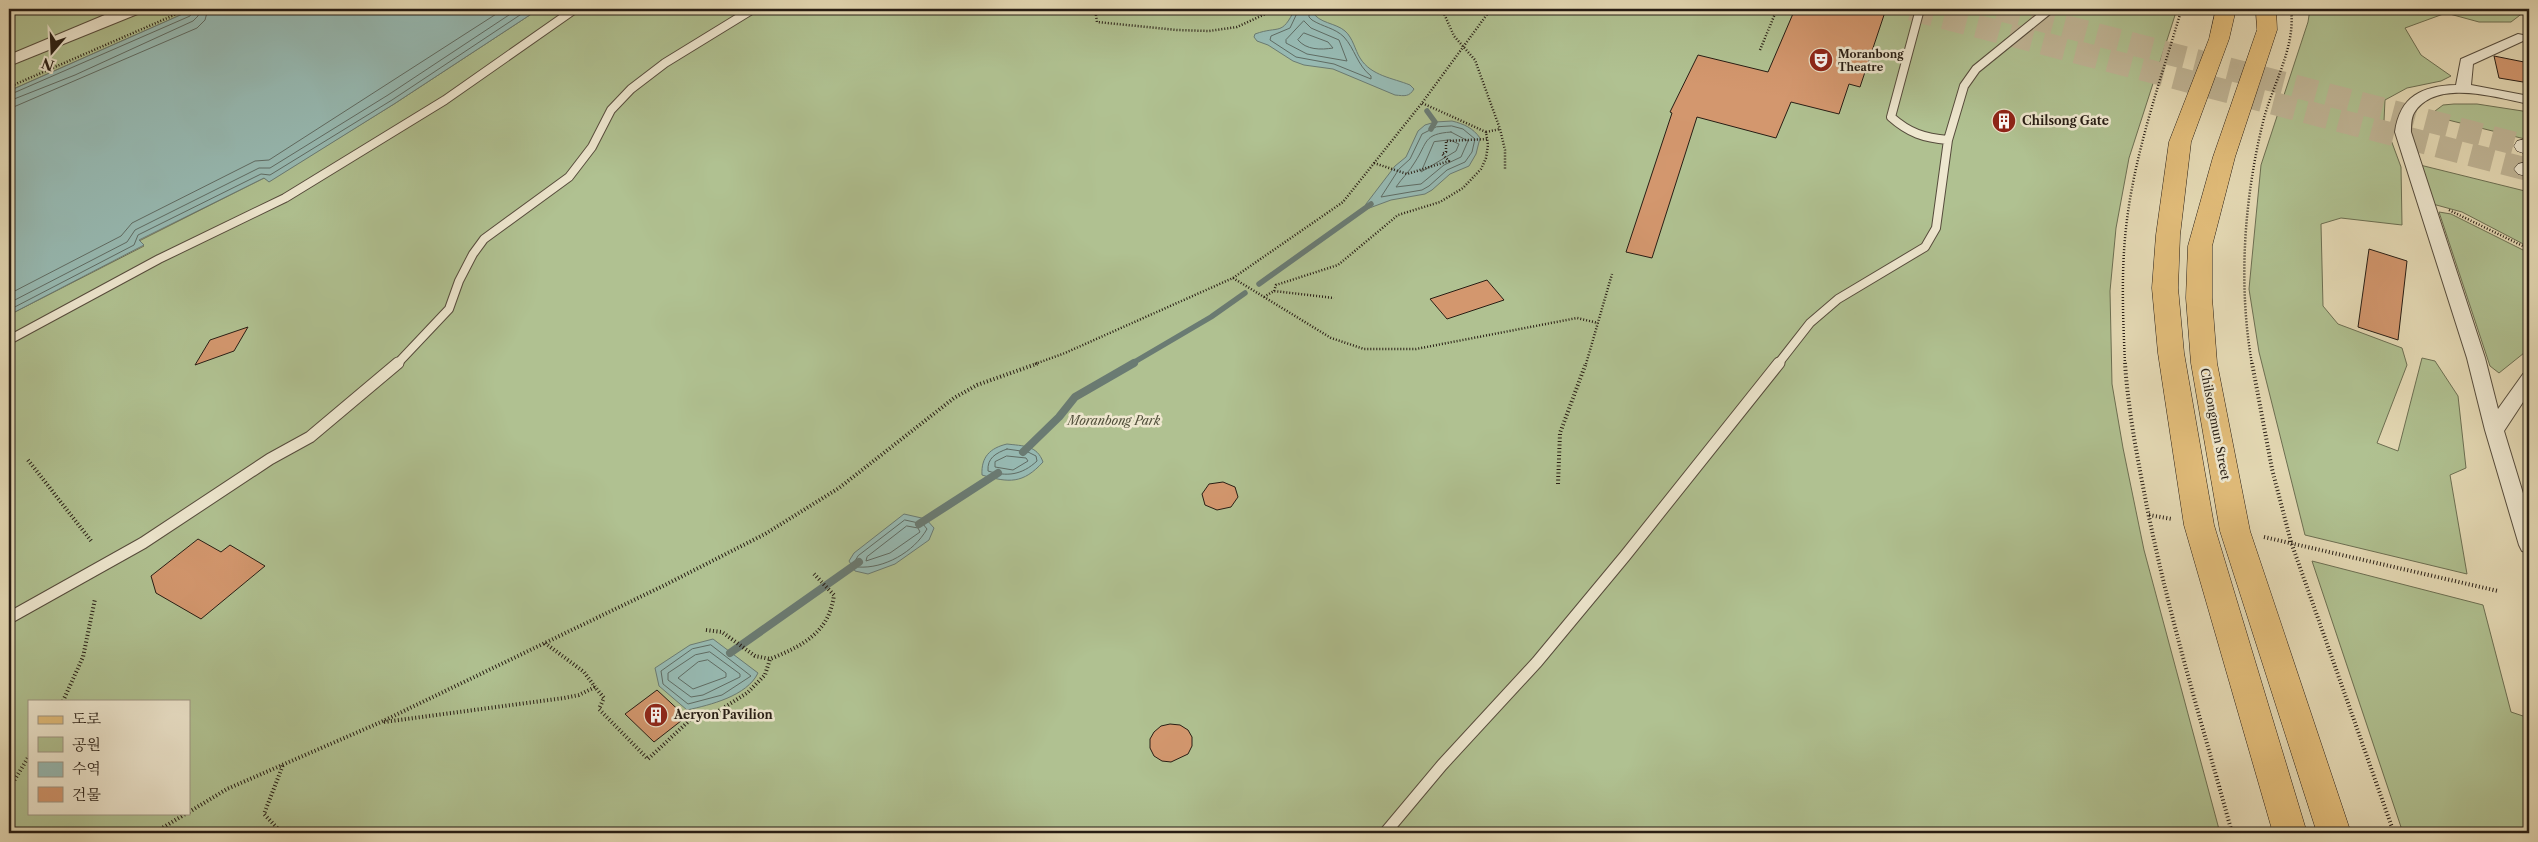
<svg xmlns="http://www.w3.org/2000/svg" width="2538" height="842" viewBox="0 0 2538 842" font-family="'Libre Caslon Text','Noto Serif KR',serif">
  <style>
    .green { fill: #b0c191; stroke: #6c6f52; fill-rule: evenodd }
    .water { fill: #97bab3; stroke: #6a7b73 }
    .lines { fill: none; stroke-linecap: round; stroke-linejoin: round }
    .shore { stroke: #5f6c64; stroke-width: 1 }
    .stream-far1 { stroke: #6a7b73; stroke-width: 5.5 }
    .stream { stroke: #6a7b73; stroke-width: 8 }
    .building { fill: #d3976e; stroke: #271d14 }
    .secondary-tunnel { stroke: #bfb495; stroke-width: 23; stroke-dasharray: 23 11; stroke-linecap: butt }
    .service-far1-casing { stroke: #564c3c; stroke-width: 10 }
    .service-casing { stroke: #564c3c; stroke-width: 13 }
    .minor-casing { stroke: #564c3c; stroke-width: 2 }
    .tertiary-casing { stroke: #564c3c; stroke-width: 2 }
    .secondary-casing { stroke: #271d14; stroke-width: 1 }
    .primary-casing { stroke: #271d14; stroke-width: 1 }
    .path-far1 { stroke: #271d14; stroke-width: 2.5; stroke-dasharray: 1 2; stroke-linecap: butt }
    .path { stroke: #271d14; stroke-width: 4; stroke-dasharray: 1 2.5; stroke-linecap: butt }
    .service-far1 { stroke: #eee7cf; stroke-width: 8 }
    .service { stroke: #eee7cf; stroke-width: 11 }
    .minor { fill: #eee7cf; fill-rule: evenodd }
    .tertiary { fill: #eee7cf; fill-rule: evenodd }
    .secondary { fill: #eee7cf; fill-rule: evenodd }
    .primary { fill: #e2bd7a; fill-rule: evenodd }
    .labels { text-anchor: middle; stroke-width: 5; stroke-linejoin: round; paint-order: stroke }
    .far-poi-label { font-size: 11px; font-weight: bold; fill: #271d14; stroke: #eee7cf; text-anchor: start }
    .poi-label { font-size: 12px; font-weight: bold; fill: #271d14; stroke: #eee7cf; text-anchor: start }
    .park-label { font-size: 12px; font-style: italic; fill: #504e3a; stroke: #eee7cf }
    .street-label { font-size: 12px; fill: #271d14; stroke: #eee7cf }
  </style>
  <rect width="100%" height="100%" fill="#e5dab5"/>
  <filter id="stains"><feTurbulence type="fractalNoise" baseFrequency=".004" numOctaves="4"/><feColorMatrix values="0 0 0 0 .2 0 0 0 0 .09 0 0 0 0 .02 0 0 0 .5 -.17"/></filter>
  <radialGradient id="worn" r=".72"><stop offset=".6" stop-color="#630" stop-opacity="0"/><stop offset="1" stop-color="#630" stop-opacity=".3"/></radialGradient>
  <path class="green" d="M9,9h185l-185,82z
    M539,9h1638l-48,149 -13,70 -6,63 2,93 11,64 21,102 76,283h-2211v-518l135,-69 -5,-5 125,-63 5,3 125,-77zM29,701h160v112h-160z
    M2310,9h218l-17,13h-32l-33,-9 -41,15 16,27 30,21 -10,5 -34,7 -22,12 -1,21 17,46 1,58 -61,-7 -20,6 2,82 15,18 64,24 5,17 -30,78 21,8 24,-93 13,3 23,35 8,72 -16,7 17,99 -162,-39 -46,-183 -10,-63 12,-124 47,-143z
    M2454,104h23l52,8v28l-93,-23 -1,-6 8,-6z
    M2420,165l109,27v55l-67,-35 -33,-9z
    M2439,212l12,2 78,39v96l-30,24 -9,-7z
    M2312,561l171,44 28,107 18,6v115h-126z"/>
  <path class="water" d="M194,9h345l-145,95 -125,78 -5,-4 -125,62 5,5 -135,70v-224z
    M1295,9h20l-2,3c5,11 23,11 32,19 8,7 10,19 15,27 11,18 33,20 50,27l4,4c-5,8 -9,7 -19,6l-62,-26 -29,-4 -11,-4 -25,-16 -11,-4 -3,-4 1,-3c25,-9 26,3 40,-25z
    M1452,121c12,3 21,7 28,17l-4,16 -7,12 -19,8 -18,16 -7,4 -34,6 -27,10 2,-6 29,-38 11,-9 12,-26 7,-6 10,-3z
    M1007,444c16,2 30,1 36,18 -20,22 -34,21 -61,13 -1,-18 8,-27 25,-31z
    M904,514l22,5 8,9 -5,12 -34,24 -27,10 -13,-3 -6,-10 5,-8z
    M713,639l45,34c-11,23 -48,32 -71,37l-28,-24 -4,-18 35,-23z"/>
  <g class="lines">
    <path class="shore" d="M1299,9l-9,19 -19,8 -1,4 26,17 38,7 37,15v-3c-14,-11 -16,-27 -27,-39 -9,-9 -21,-10 -32,-17l-3,-3v-8
      M1304,21l7,7 28,12 8,21 -40,-7 -21,-11v-3z
      M1304,33l24,9 5,6c-12,2 -27,2 -35,-8z
      M9,95l181,-79 4,-7
      M9,101l66,-26 118,-54 5,-5 2,-7
      M9,109l188,-81 8,-8 3,-11
      M1452,126l11,3 12,10 -3,13 -7,10 -18,8 -18,16 -7,4 -41,7 18,-28 11,-10 12,-25 14,-7z
      M1451,132l17,9 -7,16 -17,8 -23,19 -25,3c6,-9 14,-16 19,-25 13,-20 8,-28 36,-30z
      M1450,140l9,4 -3,7 -35,21 13,-30z
      M9,294l112,-58 11,-13 123,-62 14,-1 235,-151
      M9,303l118,-61 8,-12 124,-62h11l118,-73 130,-86
      M9,310l125,-65 4,-10 123,-61 9,1 122,-75 137,-91
      M1007,449l21,3 8,4 1,5c-15,14 -30,16 -49,10 -1,-13 8,-18 19,-22z
      M1007,456l19,2 2,3 -15,9 -18,-3v-5z
      M905,520l18,4 4,5c-13,23 -43,40 -69,38l-3,-6 3,-5z
      M907,526l11,2 2,4 -30,21 -24,8 1,-4z
      M711,645l40,31 -29,19 -34,9 -25,-20 -2,-13 31,-22z
      M710,652l30,22v3l-37,18 -12,2 -23,-17v-7l27,-18z
      M708,660l18,13v4l-33,12 -15,-11 20,-16z"/>
    <path class="stream-far1" d="M1427,111l8,11 -4,7
      M1259,284l112,-80
      M1131,364l80,-47 34,-24"/>
    <path class="stream" d="M1023,452l36,-35 16,-20 59,-34
      M919,524l79,-51
      M730,653l129,-91"/>
  </g>
  <path class="building" d="M1795,9h91l-26,78 -11,-3 -10,30 -48,-12 -15,36 -79,-21 -45,141 -26,-6 46,-139 -2,-1 28,-57 70,17z
    M2494,56l35,7v20l-30,-5z
    M2369,249l38,12 -9,79 -40,-13z
    M1487,280l17,20 -57,19 -17,-20z
    M248,327l-14,24 -39,14 15,-25z
    M1223,482l12,5 3,10 -7,10 -14,3 -12,-5 -3,-11 7,-10z
    M198,539l23,13 9,-7 35,21 -64,53 -45,-26 -5,-17z
    M657,690l29,27 -32,25 -29,-28z
    M1170,724l10,1 8,5 4,7v9l-4,8 -17,8 -9,-1 -8,-5 -4,-8v-9l4,-7 7,-6z"/>
  <g class="lines">
    <path class="secondary-tunnel" d="M1911,9l615,160
      M1998,9l527,137"/>
    <g class="service-far1-casing">
      <path id="service-far1" d="M1920,9l-29,108c18,16 33,21 57,23
        M9,340l150,-81 126,-61 160,-98 130,-91
        M397,364l52,-55 10,-28 14,-27 11,-15 85,-62 23,-30 19,-37 20,-21 34,-26 88,-54
        M1778,364l32,-41 28,-24 87,-52 11,-19 12,-88 16,-54 12,-17 74,-60"/>
    </g>
    <g class="service-casing">
      <path id="service" d="M9,618l134,-75 127,-84 40,-22 88,-74
        M1385,833l57,-68 95,-103 88,-106 154,-193"/>
    </g>
    <g class="minor-casing">
      <path id="minor" d="M2518,34l5,1 2,3 -2,3 -50,23 -2,21 58,11v8c-32,-6 -93,-26 -115,9 -3,5 -3,13 -3,19l74,226 13,51 25,-35 6,-2v21l-25,38 25,82v40l-7,-2 -3,-6 -34,-115 -18,-72 -72,-226c5,-36 27,-46 61,-47l5,-26z"/>
    </g>
    <g class="tertiary-casing">
      <path id="tertiary" d="M119,9h24l-3,4 -131,53v-11z"/>
    </g>
    <g class="secondary-casing">
      <path id="secondary" d="M2525,139l4,1v15l-12,-4 -3,-5 3,-5z
        M2526,162l3,1v14l-11,-3 -4,-5 4,-5z"/>
    </g>
    <g class="primary-casing">
      <path id="primary" d="M2216,9h20l-7,30 -38,103 -11,93 -2,53 6,65 30,172 93,308h-34l-89,-308 -26,-172 -6,-65 4,-53 13,-93 40,-103z
        M2256,9h20l1,21 -42,127 -23,89v52l5,65 33,168 101,302h-34l-97,-302 -29,-168 -5,-65 2,-52 25,-89 44,-127z"/>
    </g>
    <path class="path-far1" d="M1095,9l2,13 80,8 32,1 28,-4 39,-18
      M1442,9l12,27 21,24 25,69 5,21v20
      M1760,50l17,-41
      M9,87l179,-78
      M1486,132l14,-3
      M1374,163l33,11 42,-13 -7,-7 4,-2v-11l42,-2
      M2449,210l80,39
      M1233,278l98,60 33,11h52l161,-31 21,5
      M1274,291l2,-6 62,-20 60,-50 42,-13 23,-14 18,-19 5,-11 2,-13 -2,-13 -64,-29
      M1264,297l10,-6 60,7
      M1035,364l30,-11 168,-75 110,-76 79,-99 69,-94
      M1586,364l26,-90
      M2125,364c-2,-46 -4,-91 1,-136 8,-74 34,-146 55,-217l3,-2
      M2252,364c-14,-79 -8,-164 11,-242 9,-37 33,-74 28,-113"/>
    <path class="path" d="M2125,363c3,46 12,93 21,139 22,112 56,221 86,331
      M2252,363l20,106 19,73 103,291
      M28,460l64,82
      M1558,484l2,-51 26,-70
      M2149,515l23,4
      M2264,537l234,54
      M706,630l16,2 33,24 15,3
      M545,643l39,29 11,15
      M63,701l20,-44 12,-58
      M384,722l180,-24 15,-3 16,-8 9,11 -5,11 49,50 43,-40 26,-7 30,-19 18,-18 5,-16c32,-13 59,-26 64,-64l-20,-21
      M9,789l20,-33
      M189,812l38,-23 154,-67 284,-137 100,-51 74,-46 115,-90 23,-13 62,-22
      M154,833l33,-20
      M282,833l-18,-19 19,-49"/>
    <use href="#service-far1" class="service-far1"/>
    <use href="#service" class="service"/>
    <use href="#minor" class="minor"/>
    <use href="#tertiary" class="tertiary"/>
    <use href="#secondary" class="secondary"/>
    <use href="#primary" class="primary"/>
  </g>
  <defs>
    <g id="theatre-disc" transform="scale(1.25)"><circle r="9.5" fill="#8f2418" stroke="#eee7cf"/><path d="M-5-5.5Q0-4 5-5.5V0Q5 5 0 6Q-5 5-5 0ZM-3.3-2.5H-1v1.5H-3.3ZM1-2.5H3.3v1.5H1ZM-2.8 1Q0 5.5 2.8 1Z" fill="#fff"/></g>
    <g id="building-disc" transform="scale(1.25)"><circle r="9.5" fill="#8f2418" stroke="#eee7cf"/><path d="M-4-6H4V6H1V3H-1V6H-4ZM-2.5-4.3h1.7v1.8h-1.7ZM.8-4.3h1.7v1.8H.8ZM-2.5-1h1.7V.8h-1.7ZM.8-1h1.7V.8H.8Z" fill="#fff"/></g>
  </defs>
  <g fill-rule="evenodd">
    <use href="#theatre-disc" x="1821" y="60"/>
    <use href="#building-disc" x="2004" y="121"/>
    <use href="#building-disc" x="656" y="715"/>
  </g>
  <g class="labels">
    <g class="far-poi-label">
      <text x="1838" y="58">Moranbong<tspan x="1838" dy="13">Theatre</tspan></text>
    </g>
    <g class="poi-label">
      <text x="2022" y="125">Chilsong Gate</text>
      <text x="674" y="719">Aeryon Pavilion</text>
    </g>
    <g class="park-label">
      <text x="1114" y="425">Moranbong Park</text>
    </g>
    <g class="street-label">
      <text transform="translate(2215 424) rotate(79)" y="4">Chilsongmun Street</text>
    </g>
  </g>
  <rect width="2538" height="842" fill="none" stroke="#e5dab5" stroke-width="30"/>
  <rect x="10" y="10" width="2518" height="822" fill="none" stroke="#271d14" stroke-width="2.5"/>
  <rect x="15" y="15" width="2508" height="812" fill="none" stroke="#271d14"/>
  <rect x="28" y="700" width="162" height="115" fill="#eee7cf" stroke="#9e9684"/>
  <rect x="38" y="716" width="25" height="8" fill="#e2bd7a" stroke="#9e9684"/>
  <text x="72" y="724" font-size="15" fill="#271d14">도로</text>
  <rect x="38" y="737" width="25" height="15" fill="#b0c191" stroke="#9e9684"/>
  <text x="72" y="750" font-size="15" fill="#271d14">공원</text>
  <rect x="38" y="762" width="25" height="15" fill="#97bab3" stroke="#9e9684"/>
  <text x="72" y="774" font-size="15" fill="#271d14">수역</text>
  <rect x="38" y="787" width="25" height="15" fill="#d3976e" stroke="#9e9684"/>
  <text x="72" y="800" font-size="15" fill="#271d14">건물</text>
  <g transform="translate(52 52) rotate(199)" stroke="#eee7cf" stroke-width="4" paint-order="stroke">
  <path d="M0-4L9 19L0 12L-9 19Z" fill="#271d14"/>
  <text y="-8" font-size="14" font-weight="bold" text-anchor="middle" fill="#271d14">N</text>
  </g>
  <rect width="100%" height="100%" filter="url(#stains)"/>
  <rect width="100%" height="100%" fill="url(#worn)"/>
</svg>
